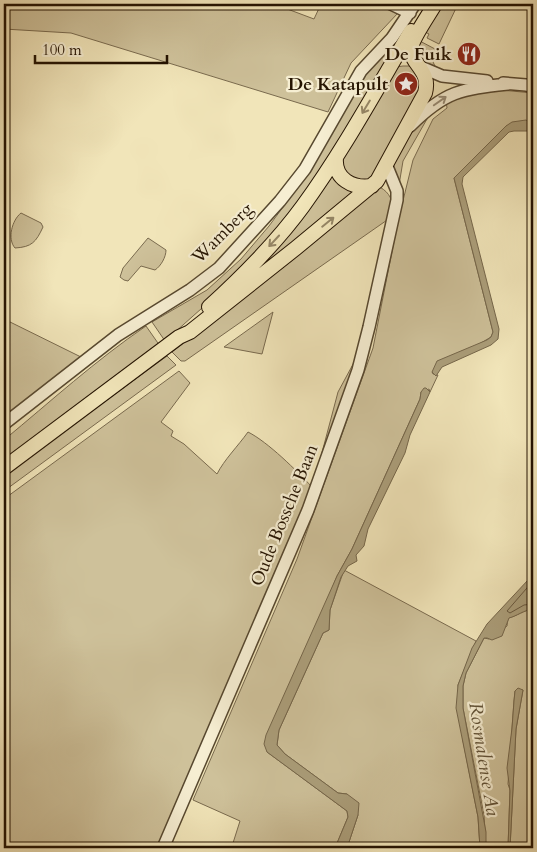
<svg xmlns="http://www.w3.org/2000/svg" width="537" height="852" viewBox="0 0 537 852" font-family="Cardo,serif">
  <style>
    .green { fill: #cec19a; stroke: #796a4e }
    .water { fill: #ab9e7a; stroke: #75664a }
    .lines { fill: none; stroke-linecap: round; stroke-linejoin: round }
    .shore { stroke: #68583e; stroke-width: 1 }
    .minor-casing { stroke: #57482f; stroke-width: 14 }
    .major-casing { stroke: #241301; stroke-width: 16 }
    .minor { stroke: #f6eed2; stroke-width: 11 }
    .major { stroke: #f1e5b9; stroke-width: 14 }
    .oneway { stroke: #988b74 }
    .oneway2 { stroke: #958666 }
    .labels { text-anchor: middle; stroke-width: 4.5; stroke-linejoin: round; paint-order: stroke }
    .poi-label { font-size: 18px; font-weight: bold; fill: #241301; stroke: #f6eed2; text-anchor: end }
    .street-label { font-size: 18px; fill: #241301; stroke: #f6eed2 }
    .water-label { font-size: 19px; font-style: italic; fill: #615237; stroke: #f6eed2 }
  </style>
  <rect width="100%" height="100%" fill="#f1e5b9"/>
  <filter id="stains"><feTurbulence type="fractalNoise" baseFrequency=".004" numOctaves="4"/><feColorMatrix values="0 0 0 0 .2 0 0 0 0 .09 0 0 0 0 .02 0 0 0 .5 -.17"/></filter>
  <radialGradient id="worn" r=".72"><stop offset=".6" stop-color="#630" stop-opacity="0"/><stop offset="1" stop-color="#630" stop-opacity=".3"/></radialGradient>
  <path class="green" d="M4,4h270l40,15 7,-15h61l16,9 -47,50 -23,49 -257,-79 -67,-4z
    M438,4h20l-19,40 -12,-6 2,-4 -4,-2z
    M403,29l4,2 -106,174 -63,71 -73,65 -13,-19 55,-32 34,-31 28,-33 20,-27 26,-38 47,-85z
    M416,39l19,10 -2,13 4,8 -16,-6 -6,-17z
    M403,66h8l5,2 7,24 -55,90 -10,1 -16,-12v-21l54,-83z
    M490,89l43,4v31l-7,-3 -20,5 -52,52 39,154 -2,5 -59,35 1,2 5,1 -8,17 -1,-3 -8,3 -1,7 -68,150 -15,27 -70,176 80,59 1,6 -13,31h-92l-10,-5 7,-22 -47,-21 104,-241 76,-211 25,-127 15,-61 20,-41 14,-11 -1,-8z
    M431,112l-28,49 -4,24 -5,-5 -2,-20 28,-40z
    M330,171l29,23 -123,99z
    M376,185c12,6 15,11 18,24l-4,9 -205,143h-4l-9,-9 122,-93 32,-31z
    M21,213l20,10 2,4c-7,15 -11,20 -28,21 -8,-9 -3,-28 6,-35z
    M148,238l18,12c0,7 -5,16 -11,20l-14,-4 -13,15 -4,-1 -4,-3 3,-9z
    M273,312l-11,42 -38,-7z
    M4,319l79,39 -79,63z
    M146,326l14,20 -156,117v-23c46,-38 92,-80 142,-114z
    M358,355l-43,124 23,-87z
    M167,356l9,9 -172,126v-16z
    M179,371l11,12 -29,39 12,9 -2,5 13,8 33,30c7,-14 21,-28 31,-42 20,10 49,39 64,55l-150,361h-158v-349z
    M344,570l132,71 -18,44 5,56 15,76 2,31h-133l11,-33 -11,-21 -9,-1 -53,-39 -8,-9 2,-15 44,-97 6,-3 1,-20z
    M533,609v239h-23l6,-119 7,-39 -8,1 -1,10 -6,83 2,6 -2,58h-22l-2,-33 -21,-107v-22l3,-13 18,-35 5,1 18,-13 1,-8c9,-2 16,-8 25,-9z"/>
  <path class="water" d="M526,120l7,4v7h-19l-5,1 -46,45 -1,7 37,145 -1,10 -7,6 -49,22 -6,9 -4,-4 5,-11 50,-21 4,-3 2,-5 -39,-154 52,-52 6,-4z
    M424,388h2l4,4 -20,43 -5,18 -37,76 -4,17 -8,9 1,6 -9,5 -7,11 -11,33 -1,20 -6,3 -44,97 -2,15 8,9 53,39 9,1 12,9 -1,12 -11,33h-12l13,-31 -1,-6 -80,-59 -3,-8 2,-9 71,-159 15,-27 68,-150 1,-7z
    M533,572v37c-9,1 -16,7 -24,9l-7,18 -10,4 -5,-2h-3l-18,35 -3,13v22l23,124v16h-6l-2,-31 -22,-109 2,-23 14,-37 15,-24 41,-44z
    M518,688l5,2 -7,39 -6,119h-2l2,-57 -3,-23 5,-40 2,-27 1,-10z"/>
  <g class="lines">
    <path class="shore" d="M533,581l-26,30 3,2 14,-8 9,-1"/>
    <g class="minor-casing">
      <path id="minor" d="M391,4l19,9
        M421,67l21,9 45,5
        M503,83l23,2 7,2
        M410,126c35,-35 51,-37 98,-42
        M4,424l114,-89 72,-45 29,-22 61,-67 25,-32 56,-98 31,-33 23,-34
        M163,848l145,-338 50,-140 11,-43 28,-127v-9l-11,-27"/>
    </g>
    <g class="major-casing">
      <path id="major" d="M336,158c-2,21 17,31 36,28
        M209,307c34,-31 67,-64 94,-101 40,-55 73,-116 108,-175
        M4,468l175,-131 11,-5 106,-84 81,-67 48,-88c6,-23 -14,-28 -14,-44 0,-9 19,-36 24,-45"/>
    </g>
    <use href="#minor" class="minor"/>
    <use href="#major" class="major"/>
  </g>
  <defs><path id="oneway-shaft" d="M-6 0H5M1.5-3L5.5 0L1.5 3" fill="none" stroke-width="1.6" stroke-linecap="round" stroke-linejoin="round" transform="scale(1.25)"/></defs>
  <use class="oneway" href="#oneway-shaft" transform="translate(440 101) rotate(-35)"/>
  <g class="oneway2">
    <use href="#oneway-shaft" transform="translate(366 107) rotate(121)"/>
    <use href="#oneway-shaft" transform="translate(328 222) rotate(-39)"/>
    <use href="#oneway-shaft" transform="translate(274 241) rotate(133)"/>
  </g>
  <defs>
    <g id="restaurant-disc" transform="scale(1.25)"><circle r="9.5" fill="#8f2418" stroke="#f6eed2"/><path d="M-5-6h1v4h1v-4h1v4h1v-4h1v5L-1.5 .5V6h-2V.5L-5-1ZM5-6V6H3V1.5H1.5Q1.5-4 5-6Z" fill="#fff"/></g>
    <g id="sight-disc" transform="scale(1.25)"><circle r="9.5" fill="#8f2418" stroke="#f6eed2"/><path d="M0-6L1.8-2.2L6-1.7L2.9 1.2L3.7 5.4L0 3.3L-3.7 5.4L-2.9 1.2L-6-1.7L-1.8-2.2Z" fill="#fff"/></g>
  </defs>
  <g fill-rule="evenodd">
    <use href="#restaurant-disc" x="469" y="54"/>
    <use href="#sight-disc" x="406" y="84"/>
  </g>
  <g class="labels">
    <g class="poi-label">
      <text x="452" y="60">De Fuik</text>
      <text x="388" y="90">De Katapult</text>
    </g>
    <g class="street-label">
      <text transform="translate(222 233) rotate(-45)" y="6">Wamberg</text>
      <text transform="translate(284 515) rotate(-68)" y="6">Oude Bossche Baan</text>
    </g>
    <g class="water-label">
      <text transform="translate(485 759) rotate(81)" y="7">Rosmalense Aa</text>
    </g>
  </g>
  <rect width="537" height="852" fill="none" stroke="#f1e5b9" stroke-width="20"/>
  <rect x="5" y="5" width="527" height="842" fill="none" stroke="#241301" stroke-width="2.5"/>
  <rect x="10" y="10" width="517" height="832" fill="none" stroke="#241301"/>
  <path d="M35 55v8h132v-8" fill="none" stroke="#241301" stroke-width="2.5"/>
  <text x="42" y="55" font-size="15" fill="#241301" stroke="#f6eed2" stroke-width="4" paint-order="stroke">100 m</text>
  <rect width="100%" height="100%" filter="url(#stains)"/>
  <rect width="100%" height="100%" fill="url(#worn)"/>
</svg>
